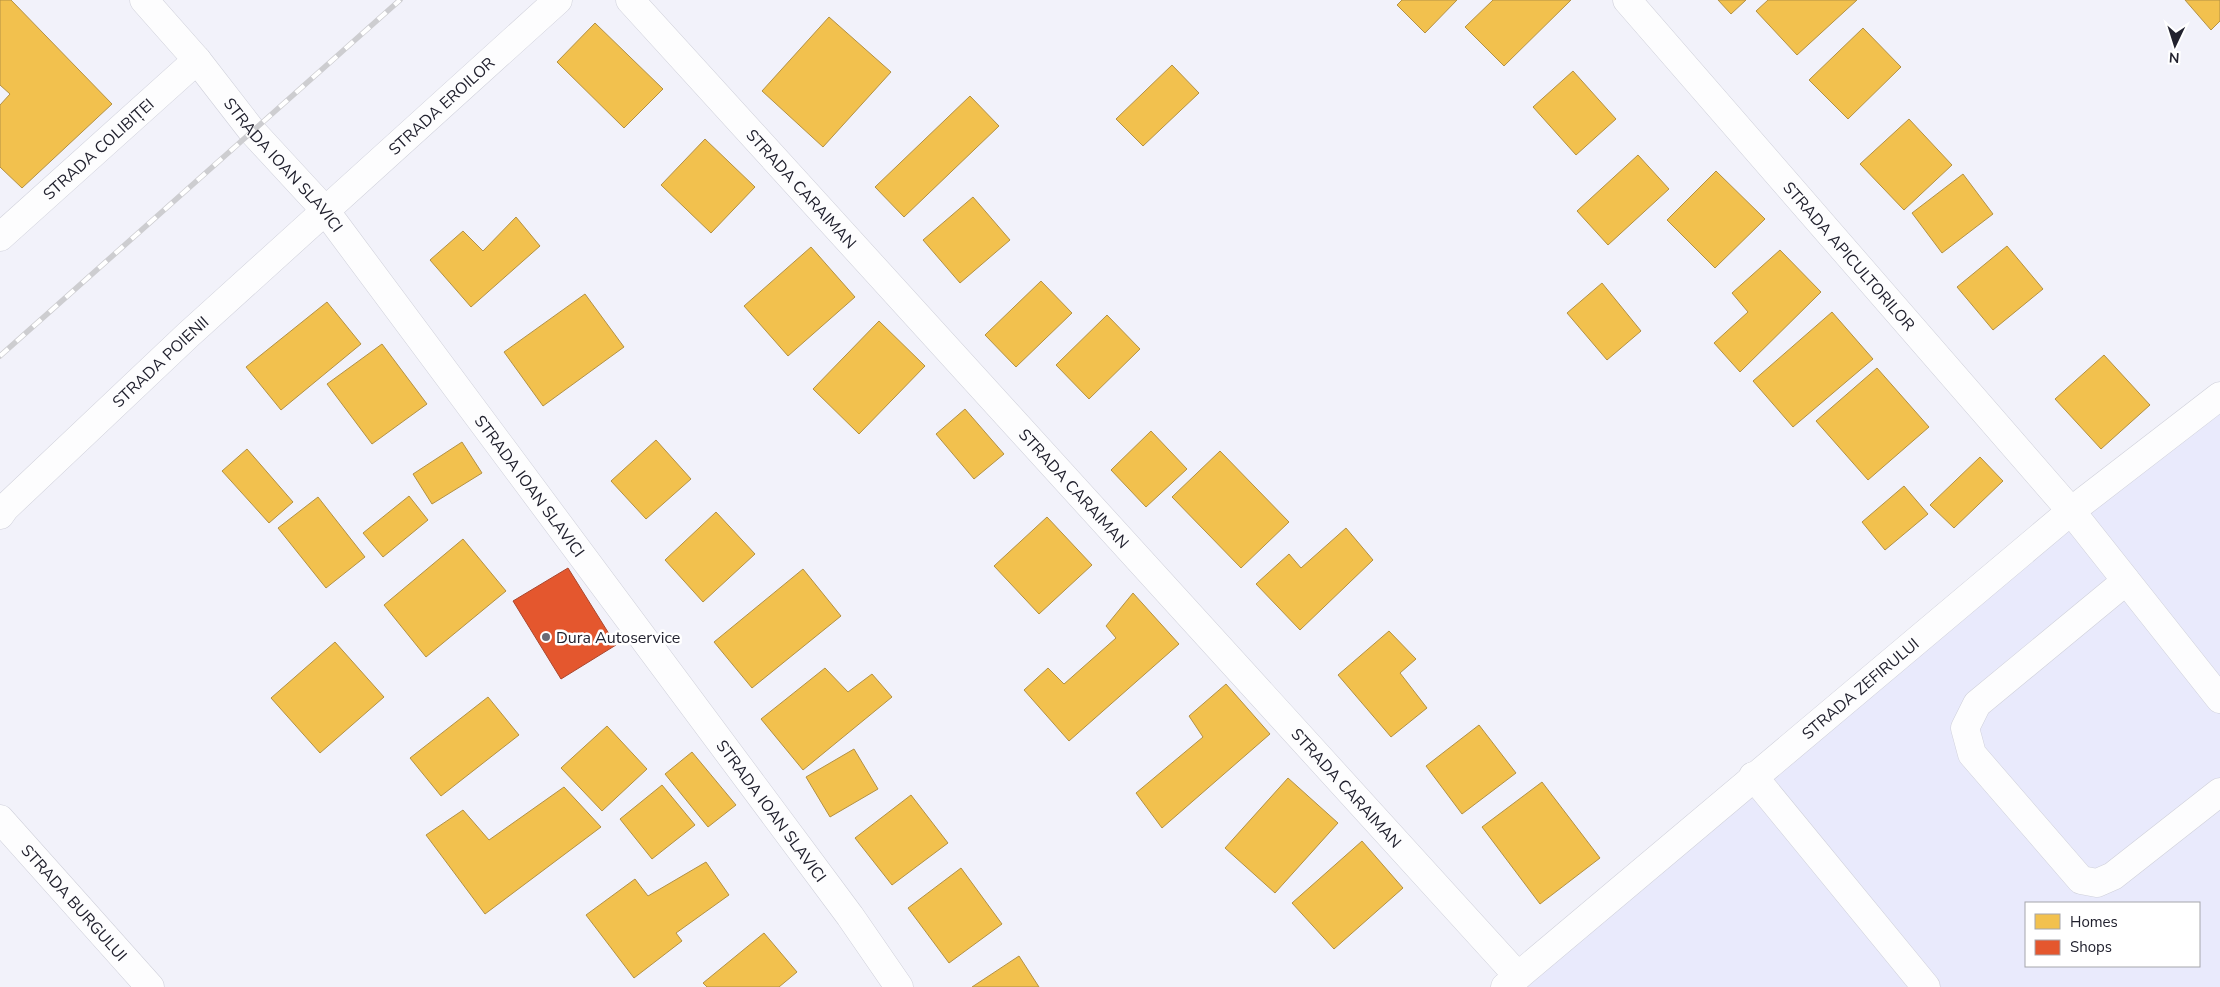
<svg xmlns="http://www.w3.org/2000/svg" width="2220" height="987" viewBox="0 0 2220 987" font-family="'Nunito Sans',sans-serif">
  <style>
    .built { fill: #e9eafc; fill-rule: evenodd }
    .homes { fill: #f2c14e; stroke: #b39144 }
    .shops { fill: #e4572e; stroke: #aa472e }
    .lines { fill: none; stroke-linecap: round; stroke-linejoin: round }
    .minor-casing { stroke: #cfd0da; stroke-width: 29 }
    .minor { stroke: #fdfdfe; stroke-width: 28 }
    .rail-casing { stroke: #cdcdd0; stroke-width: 5.5 }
    .rail { stroke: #fff; stroke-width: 4; stroke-dasharray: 11; stroke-linecap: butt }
    .poi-dot { fill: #6a6a75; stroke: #fff; stroke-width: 2 }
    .labels { text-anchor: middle; stroke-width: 5; stroke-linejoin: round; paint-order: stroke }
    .street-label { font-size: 16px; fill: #21212e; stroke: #fff }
    .poi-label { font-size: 16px; fill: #21212e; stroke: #fff; text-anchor: start }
  </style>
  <rect width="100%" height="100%" fill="#f2f2fa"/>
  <path class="built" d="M2220,413v574h-715l701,-567zM2026,903h173v63h-173z"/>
  <path class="homes" d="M0,0h11l101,104 -90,84 -22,-21v-62l10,-11 -10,-9z
    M1402,0h55l-32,33 -28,-28z
    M1493,0h78l-67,66 -39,-39z
    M1718,0h28l-15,14z
    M1768,0h89l-60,55 -41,-44z
    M2185,0h35v21l-9,9z
    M829,17l62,55 -68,75 -61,-56z
    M595,23l68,66 -39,39 -67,-66z
    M1863,28l38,39 -53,52 -39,-39z
    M1172,65l27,28 -56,53 -27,-27z
    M1573,71l43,48 -40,36 -43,-48z
    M970,96l29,30 -95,91 -29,-30z
    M1909,119l43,46 -48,45 -44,-46z
    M705,139l50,48 -44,46 -50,-48z
    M1638,155l31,34 -61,56 -31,-34z
    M1716,171l49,48 -50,49 -48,-48z
    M1963,174l30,40 -51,39 -30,-40z
    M973,197l37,43 -50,43 -37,-43z
    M516,217l24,29 -69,61 -41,-47 33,-29 20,20z
    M2007,246l36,43 -50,41 -36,-43z
    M811,247l44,50 -67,59 -44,-50z
    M1780,250l41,42 -81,80 -26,-29 34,-31 -16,-19z
    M1041,281l31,32 -56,54 -31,-32z
    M1602,283l39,48 -34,29 -40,-47z
    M585,294l39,53 -81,59 -39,-54z
    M327,302l34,42 -80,66 -35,-43z
    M1832,312l41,47 -80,68 -40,-46z
    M1107,315l33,34 -51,50 -33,-34z
    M879,321l46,45 -66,68 -46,-45z
    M382,344l45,60 -55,40 -45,-60z
    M2104,355l46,50 -49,44 -46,-50z
    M1877,368l52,59 -61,53 -52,-59z
    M965,409l39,45 -30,25 -38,-45z
    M1151,431l36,38 -41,38 -35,-37z
    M656,440l35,39 -45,40 -35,-38z
    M462,442l20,31 -50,31 -19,-30z
    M247,449l46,53 -24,21 -47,-52z
    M1220,451l69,71 -48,46 -69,-71z
    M1980,457l23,24 -49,47 -24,-23z
    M1904,486l24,28 -43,36 -23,-28z
    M409,496l19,24 -45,37 -20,-24z
    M318,497l47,60 -39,31 -48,-60z
    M716,512l39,42 -52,48 -38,-42z
    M1047,517l45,48 -53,49 -45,-48z
    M1346,528l27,32 -73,70 -44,-46 33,-30 12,14z
    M463,539l43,52 -80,66 -42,-52z
    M803,569l38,47 -89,72 -38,-46z
    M1133,593l46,51 -110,97 -45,-51 24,-22 16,16 52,-46 -10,-12z
    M1389,631l27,28 -16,14 27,35 -36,29 -53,-62z
    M335,642l49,55 -64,56 -49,-55z
    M825,668l23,24 24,-18 20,23 -89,73 -42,-51z
    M1226,684l44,50 -108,94 -26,-35 67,-56 -14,-21z
    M488,697l31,38 -78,61 -31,-38z
    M1479,725l37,48 -54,41 -36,-48z
    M607,726l40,43 -45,42 -41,-43z
    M854,749l24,40 -48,28 -24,-40z
    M692,752l44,53 -28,22 -43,-53z
    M1288,778l50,45 -63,70 -50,-45z
    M1542,782l58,76 -60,46 -58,-77z
    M662,785l33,40 -43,34 -32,-40z
    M564,787l37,40 -116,87 -59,-79 37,-25 26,30z
    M911,795l37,48 -56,42 -37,-47z
    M1362,841l41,47 -69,61 -42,-46z
    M706,862l23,33 -53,38 6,8 -48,37 -48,-63 49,-36 13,17z
    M961,868l41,56 -53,39 -41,-55z
    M764,933l33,39 -18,15h-72l-4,-4z
    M1019,956l20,31h-67z"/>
  <path class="shops" d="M568,568l48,77 -55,34 -48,-78z"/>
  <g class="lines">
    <g class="minor-casing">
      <g id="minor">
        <path id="s1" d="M144,0l53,60 55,71 72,78 526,707 49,71"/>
        <path id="s2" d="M630,0l888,976"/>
        <path id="s3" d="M1627,0l444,511 149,188"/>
        <path id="s4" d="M0,237l197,-177"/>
        <path id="s5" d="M0,515l5,-7 183,-173 370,-335"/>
        <path d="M2126,581l-149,123 -12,24 7,26 109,126 16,3 16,-7 107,-84"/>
        <path d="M1753,776l173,211"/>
        <path id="s6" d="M0,819l150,168"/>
        <path id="s7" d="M1505,987l566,-476 149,-115"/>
      </g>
    </g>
    <use href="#minor" class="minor"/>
    <g class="rail-casing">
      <path id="rail" d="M0,356l400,-356"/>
    </g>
    <use href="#rail" class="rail"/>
  </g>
  <circle class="poi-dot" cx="546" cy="637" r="5"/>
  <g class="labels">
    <g class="street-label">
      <text dy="6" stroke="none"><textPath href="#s5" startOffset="602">STRADA EROILOR</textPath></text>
      <text dy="6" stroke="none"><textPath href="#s4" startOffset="132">STRADA COLIBIȚEI</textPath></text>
      <text dy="6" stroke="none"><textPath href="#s1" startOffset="216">STRADA IOAN SLAVICI</textPath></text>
      <text dy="6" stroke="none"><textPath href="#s2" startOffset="255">STRADA CARAIMAN</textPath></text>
      <text dy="6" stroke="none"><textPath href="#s3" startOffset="339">STRADA APICULTORILOR</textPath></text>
      <text dy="6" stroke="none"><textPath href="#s5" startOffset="222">STRADA POIENII</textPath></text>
      <text dy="6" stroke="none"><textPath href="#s1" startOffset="621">STRADA IOAN SLAVICI</textPath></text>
      <text dy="6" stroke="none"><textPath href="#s2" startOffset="660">STRADA CARAIMAN</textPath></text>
      <text dy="6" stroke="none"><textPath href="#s7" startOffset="464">STRADA ZEFIRULUI</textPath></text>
      <text dy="6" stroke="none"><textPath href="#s2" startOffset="1065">STRADA CARAIMAN</textPath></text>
      <text dy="6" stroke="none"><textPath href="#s1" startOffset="1026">STRADA IOAN SLAVICI</textPath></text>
      <text dy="6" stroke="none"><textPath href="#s6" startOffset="112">STRADA BURGULUI</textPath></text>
    </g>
    <g class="poi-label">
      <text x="556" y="643">Dura Autoservice</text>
    </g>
  </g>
  <rect x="2025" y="902" width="175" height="65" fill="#ffffff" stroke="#a6a6ab"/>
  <rect x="2035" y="914" width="25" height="15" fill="#f2c14e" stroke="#a6a6ab"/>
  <text x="2070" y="927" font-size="15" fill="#21212e">Homes</text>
  <rect x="2035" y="940" width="25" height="15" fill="#e4572e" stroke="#a6a6ab"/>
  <text x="2070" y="952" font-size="15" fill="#21212e">Shops</text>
  <g transform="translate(2175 45) rotate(184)" stroke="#ffffff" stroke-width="4" paint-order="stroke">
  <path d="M0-4L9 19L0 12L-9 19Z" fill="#21212e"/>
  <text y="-8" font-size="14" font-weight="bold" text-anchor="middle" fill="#21212e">N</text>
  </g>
</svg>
